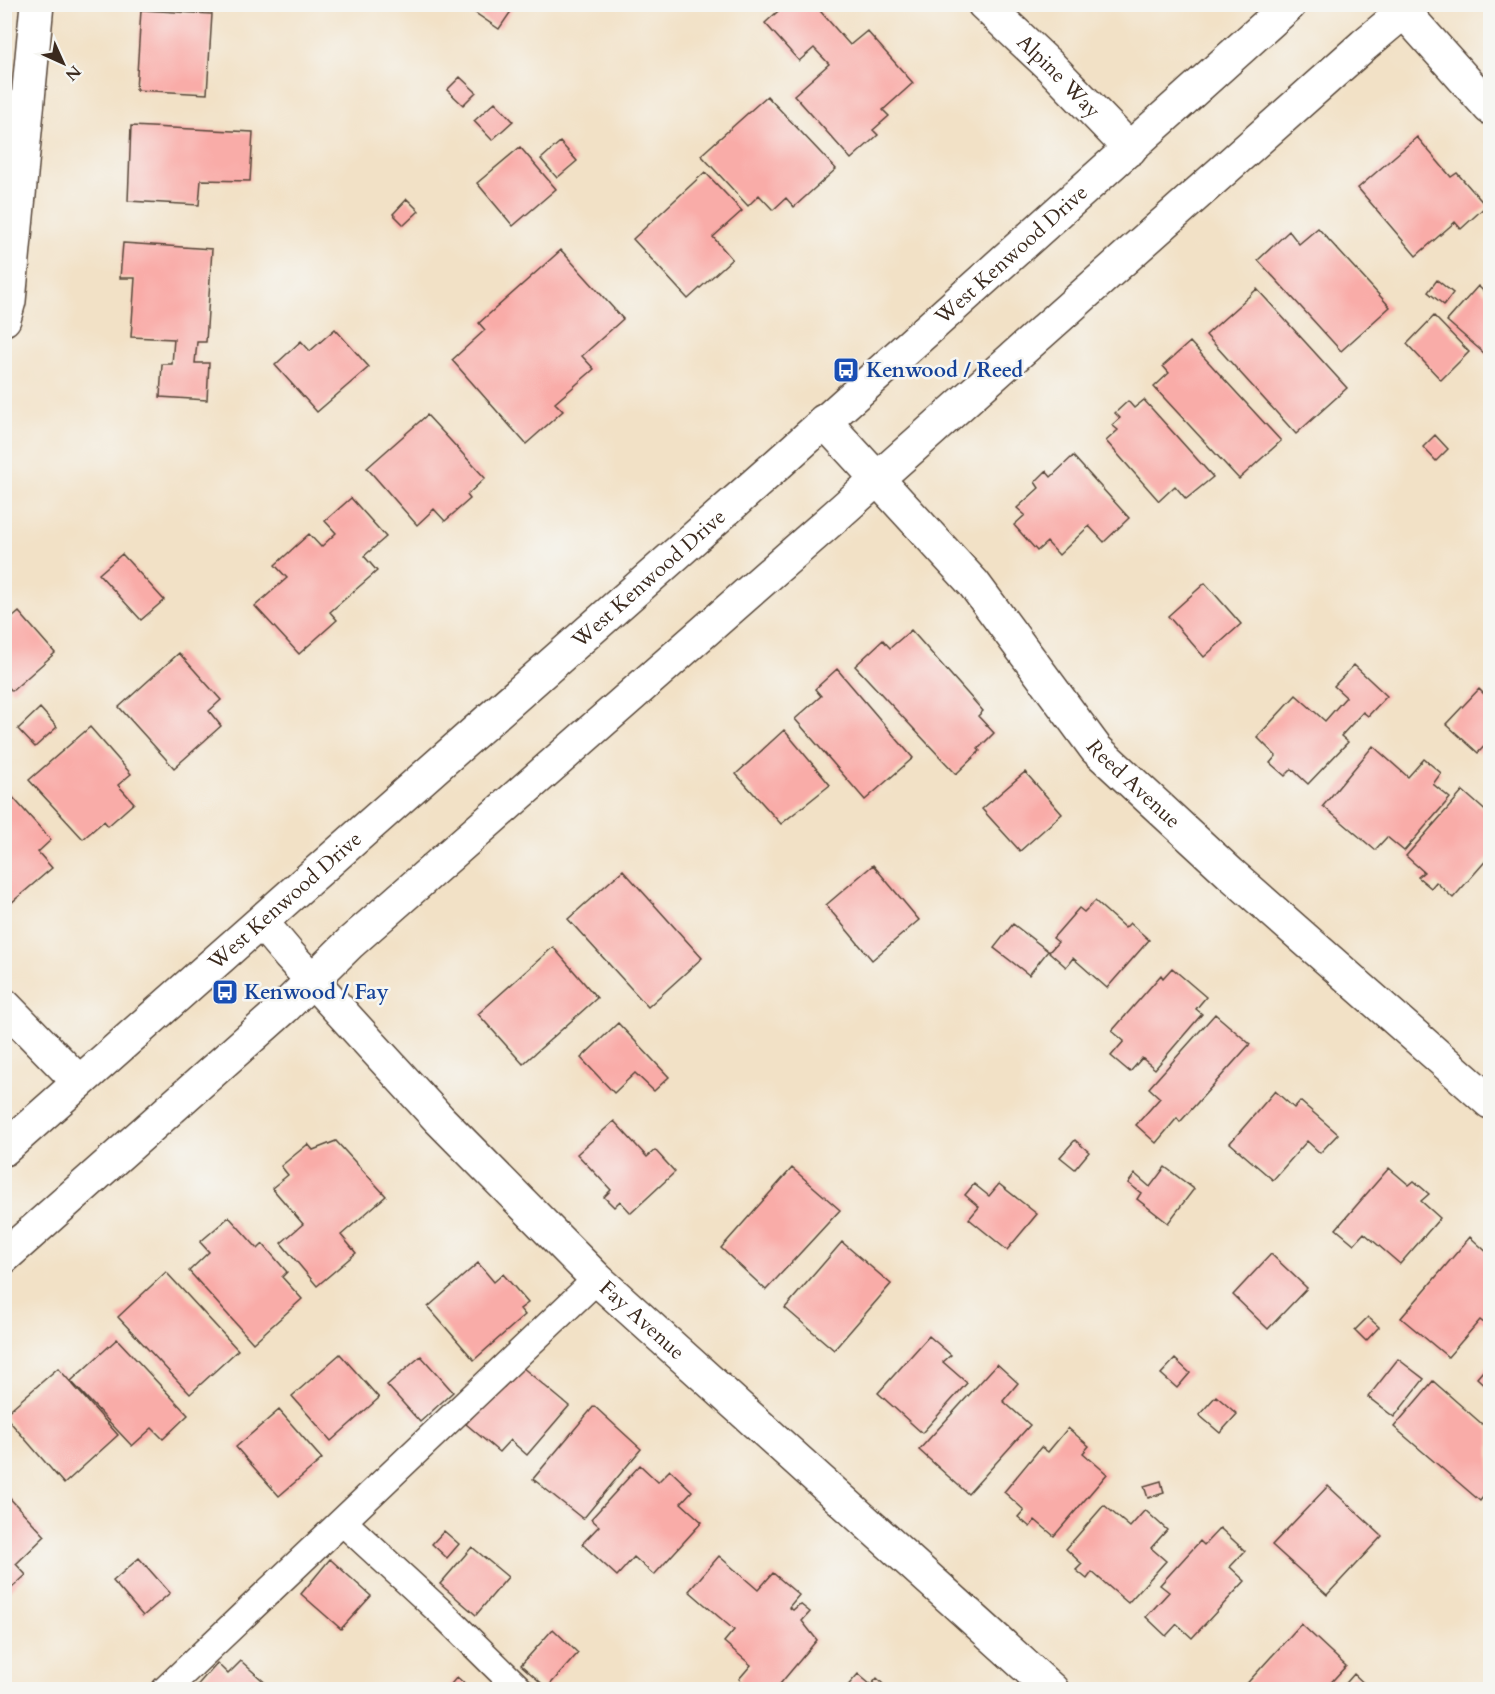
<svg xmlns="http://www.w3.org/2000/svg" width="1495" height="1694" viewBox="0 0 1495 1694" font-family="Cardo,serif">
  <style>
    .building { fill: #f9aca8 }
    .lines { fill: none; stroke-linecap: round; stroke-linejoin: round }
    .service-casing { stroke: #564537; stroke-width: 30 }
    .minor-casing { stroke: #564537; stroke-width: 36 }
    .tertiary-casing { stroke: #564537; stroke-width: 36 }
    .service { stroke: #fff; stroke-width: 27 }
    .minor { stroke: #fff; stroke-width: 33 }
    .tertiary { stroke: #fff; stroke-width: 33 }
    .labels { text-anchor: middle; stroke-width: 5; stroke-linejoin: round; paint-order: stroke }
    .street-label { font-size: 21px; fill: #3b2a1e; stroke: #f6f6f2 }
    .transit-label { font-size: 21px; font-weight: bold; fill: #164399; stroke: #f6f6f2; text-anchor: start }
  </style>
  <rect width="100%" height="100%" fill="#f6f6f2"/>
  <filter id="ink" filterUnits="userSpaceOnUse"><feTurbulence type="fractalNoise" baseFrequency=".0167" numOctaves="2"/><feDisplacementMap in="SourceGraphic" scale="12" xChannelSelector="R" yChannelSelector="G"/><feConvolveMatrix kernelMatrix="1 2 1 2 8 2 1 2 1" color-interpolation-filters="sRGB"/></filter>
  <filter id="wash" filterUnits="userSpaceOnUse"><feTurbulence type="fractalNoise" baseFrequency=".008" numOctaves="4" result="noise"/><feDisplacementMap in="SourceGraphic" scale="24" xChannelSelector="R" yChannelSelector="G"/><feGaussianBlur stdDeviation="1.35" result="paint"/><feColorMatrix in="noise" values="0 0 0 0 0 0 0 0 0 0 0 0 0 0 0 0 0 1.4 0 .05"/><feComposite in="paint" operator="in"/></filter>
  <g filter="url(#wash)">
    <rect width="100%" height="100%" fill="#f2e1c6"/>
    <g id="blocks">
      <path class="building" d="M475,4h41l-17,25 -28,-19z
        M786,4h28l36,41 17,-14 46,52 -30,27 6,6 -16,14 5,5 -27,24 -57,-64 35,-31 -15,-16 -15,13 -34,-38z
        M141,10l71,4 -5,80 -71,-4z
        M460,77l16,15 -13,13 -16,-15z
        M767,96l69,73 -42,38 -8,-9 -13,12 -14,-15 -11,11 -47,-51z
        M495,102l18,19 -21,19 -18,-19z
        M131,126l122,6 -3,49 -49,-1 -2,25 -71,-4z
        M1417,137l34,40 6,-4 29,33 -25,23 -6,-7 -39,34 -58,-68z
        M560,142l17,19 -20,17 -16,-19z
        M520,147l36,42 -43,37 -36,-43z
        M705,172l37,39 -29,26 19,22 -44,40 -55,-60z
        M407,199l12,12 -15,14 -11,-11z
        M1318,228l72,79 -49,44 -83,-91 31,-29 10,13z
        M123,243l89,6 -6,93h-9l-2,21h14l-2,37 -47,-3 2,-33h10l2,-25 -43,-2 4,-59h-15z
        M561,250l62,69 -41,37 12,13 -39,34 8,8 -37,33 -74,-84 33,-30 -6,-7z
        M1437,280l16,13 -9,12 -16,-13z
        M1478,286l12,11v51l-5,6 -38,-33z
        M1257,289l90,99 -51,46 -90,-99z
        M1434,316l35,36 -28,28 -34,-36z
        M335,329l34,38 -52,45 -42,-47 26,-24 9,10z
        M1190,342l91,99 -42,38 -85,-92 15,-14 -6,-7z
        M1144,400l69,77 -27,22 -11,-13 -16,15 -53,-60 12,-11 -6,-5 8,-7 -5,-5 13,-12 6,7z
        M427,415l58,63 -18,17 3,4 -25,22 -11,-12 -17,16 -50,-57z
        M1435,435l13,14 -12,12 -13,-14z
        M1073,456l56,62 -25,24 -15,-16 -30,29 -12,-13 -10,9 -23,-26 11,-10 -8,-7 22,-20 -4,-6 11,-11 5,6z
        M351,498l35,39 -22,19 13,15 -47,41 7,8 -38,34 -44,-48 32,-28 -12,-13 34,-31 12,13 15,-14 -11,-12z
        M122,554l42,46 -23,20 -42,-46z
        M1205,583l36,41 -37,33 -36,-41z
        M19,612l36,41 -43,38 -8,-9v-57z
        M911,630l72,81 -5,5 16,17 -16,16 2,2 -24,23 -101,-108 28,-26 7,8z
        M179,653l42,47 -12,11 12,15 -47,42 -55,-61z
        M1354,665l33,31 -19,20 -5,-4 -22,24 7,6 -40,42 -16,-15 -7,7 -15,-13 6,-7 -19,-19 39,-42 29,26 21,-24 -12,-11z
        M837,669l76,89 -48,42 -70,-81 26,-23 -6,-7z
        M1479,689l11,11v40l-12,13 -32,-29z
        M40,708l17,19 -22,20 -17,-18z
        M90,727l41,47 -13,11 16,18 -26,23 -4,-5 -21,18 -54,-59z
        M784,730l46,55 -49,39 -45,-50z
        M1373,746l35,31 16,-18 17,14 -8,11 17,14 -46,53 -17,-14 -12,13 -52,-44z
        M1025,772l37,42 -42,37 -38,-42z
        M1463,791l27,24v41l-37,42 -17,-16 -5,6 -13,-11 6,-5 -18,-16z
        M9,793l42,47 -13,12 14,16 -48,41v-112z
        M873,865l46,55 -47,40 -46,-55z
        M623,870l79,88 -54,49 -80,-88z
        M1095,901l30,27 5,-5 19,17 -42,48 -34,-30 -7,9 -17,-15 9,-10 -5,-4 26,-30 5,4z
        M1013,924l35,27 -19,24 -35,-27z
        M553,947l44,51 -74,66 -45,-50z
        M1172,968l34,29 -10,12 6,5 -47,55 -13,-11 -12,14 -19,-16 13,-15 -12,-10 49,-56 2,3z
        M1215,1014l35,30 -70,78 -3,-4 -21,25 -20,-18 24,-27 -11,-10z
        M618,1023l51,54 -15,14 -19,-18 -21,20 -33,-35z
        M1275,1091l19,17 6,-7 38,33 -18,19 -13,-12 -34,39 -43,-37z
        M614,1121l33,36 8,-7 20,22 -44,41 -11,-12 -6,6 -10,-10 7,-7 -34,-36z
        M1075,1140l14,12 -14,17 -15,-12z
        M336,1141l50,55 -45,39 15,18 -39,33 -36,-43 22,-19 -31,-36 16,-13 -7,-9 27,-22 5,6z
        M1165,1167l29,22 -26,34 -31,-24 4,-6 -13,-10 7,-9 15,13z
        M792,1168l48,42 -74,80 -45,-42z
        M1389,1168l20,17 5,-4 15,13 -8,7 19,17 -40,46 -36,-31 -10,11 -18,-15z
        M974,1184l15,12 10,-12 38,30 -30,36 -38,-31 10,-12 -14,-12z
        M229,1217l29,32 5,-5 24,28 -5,5 20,22 -49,44 -64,-72 20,-19 -9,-10z
        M1470,1237l20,18v51l-4,5 4,4 -6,8 -4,-3 -32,37 -47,-39z
        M842,1242l49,42 -57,66 -49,-42z
        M1271,1254l36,34 -39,41 -35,-34z
        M478,1263l16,19 9,-8 25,29 -8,6 5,6 -51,45 -46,-53z
        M166,1272l72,78 -48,44 -72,-77z
        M1368,1317l11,10 -13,14 -11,-11z
        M929,1336l22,19 -8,7 24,21 -45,50 -44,-40z
        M117,1339l71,76 -25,24 -11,-11 -20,18 -61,-65z
        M340,1354l39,44 -48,43 -39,-45z
        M421,1356l32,36 -33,30 -33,-37z
        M1175,1359l15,14 -13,15 -16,-14z
        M1398,1359l26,20 -30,38 -26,-20z
        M1490,1363v27l-13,-12z
        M997,1364l21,19 -15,18 27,24 -62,69 -49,-44z
        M522,1367l47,39 -42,49 -17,-15 -11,12 -33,-28 34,-40 4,3z
        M58,1368l60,67 -54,49 -59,-68v-2z
        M1433,1381l57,50v57l-10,13 -86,-74z
        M1216,1396l21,18 -17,19 -21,-18z
        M594,1406l47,43 -58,70 -50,-40z
        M279,1410l43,49 -43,37 -43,-49z
        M1068,1428l21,18 -6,7 24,21 -53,62 -19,-16 -5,7 -12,-10 6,-7 -20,-18 37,-45 7,5z
        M640,1465l18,17 12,-12 22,21 -11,12 21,19 -48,53 -20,-18 -17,19 -35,-32 17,-18 -8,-7z
        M1161,1481l3,12 -16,5 -4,-12z
        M1328,1486l54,50 -55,59 -55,-50z
        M4,1492l41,44 -29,28 10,11 -22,20z
        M1104,1505l26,22 15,-17 22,20 -16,18 15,13 -38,42 -36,-31 -5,7 -11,-9 6,-6 -16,-15z
        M1220,1528l25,23 -15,16 15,14 -53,57 -15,-14 -11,12 -20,-19 23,-25 -9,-7 40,-44 4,4z
        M444,1531l15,13 -12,14 -15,-14z
        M472,1547l36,30 -32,38 -36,-31z
        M719,1556l39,34 15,-17 26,22 -10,12 4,3 7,-6 10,8 -8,9 15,19 -42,50h-23l-13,-11 12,-14 -27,-23 10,-12 -45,-39z
        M139,1558l31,35 -27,23 -30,-35z
        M330,1559l41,37 -30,33 -40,-35z
        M1301,1624l45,42 -22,24h-83z
        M553,1629l25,24 -31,35 -26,-23z
        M241,1661l29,26 -2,3h-75l24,-27 11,11z
        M858,1674l13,11 6,-7 12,12h-45z
        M1354,1674l17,16h-31z
        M457,1677l15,13h-26z"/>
    </g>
  </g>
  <g filter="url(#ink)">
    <use href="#blocks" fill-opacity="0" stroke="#564537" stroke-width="1.5"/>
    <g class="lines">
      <g class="service-casing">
        <path id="service" d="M343,1522l102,94 75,74
          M165,1690l432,-411"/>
      </g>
      <g class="minor-casing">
        <g id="minor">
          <path id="s1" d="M984,4l66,62 80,83"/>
          <path d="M1397,4l93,104"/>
          <path d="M4,319l5,-18 28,-297"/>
          <path id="s2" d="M824,421l150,163 122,165 135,125 259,228"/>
          <path id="s3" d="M262,923l27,32 150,164 158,160 455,411"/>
          <path d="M4,1005l75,77"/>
          <path d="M4,1257l280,-249 66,-65 489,-430 525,-468 49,-41"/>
        </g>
      </g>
      <g class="tertiary-casing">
        <g id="tertiary">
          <path id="s4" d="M4,1149l775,-686 511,-459"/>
        </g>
      </g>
      <use href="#service" class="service"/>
      <use href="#minor" class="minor"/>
      <use href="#tertiary" class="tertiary"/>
    </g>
  </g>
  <defs>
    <g id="bus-square" transform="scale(1.35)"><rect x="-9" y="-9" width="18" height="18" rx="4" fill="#1a4fb4" stroke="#f6f6f2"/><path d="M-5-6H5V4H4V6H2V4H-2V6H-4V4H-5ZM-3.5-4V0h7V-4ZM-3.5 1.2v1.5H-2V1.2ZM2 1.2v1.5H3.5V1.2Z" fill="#fff"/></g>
  </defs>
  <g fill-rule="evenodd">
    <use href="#bus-square" x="846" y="370"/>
    <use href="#bus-square" x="225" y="992"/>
  </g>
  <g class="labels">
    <g class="street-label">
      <text dy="7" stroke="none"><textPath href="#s1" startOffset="104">Alpine Way</textPath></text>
      <text dy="7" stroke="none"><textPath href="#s4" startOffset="1347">West Kenwood Drive</textPath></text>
      <text dy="7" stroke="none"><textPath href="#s4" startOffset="861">West Kenwood Drive</textPath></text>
      <text dy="7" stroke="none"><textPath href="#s2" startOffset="478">Reed Avenue</textPath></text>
      <text dy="7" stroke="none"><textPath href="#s4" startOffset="375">West Kenwood Drive</textPath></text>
      <text dy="7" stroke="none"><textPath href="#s3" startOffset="550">Fay Avenue</textPath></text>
    </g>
    <g class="transit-label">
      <text x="866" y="377">Kenwood / Reed</text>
      <text x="244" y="999">Kenwood / Fay</text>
    </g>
  </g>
  <rect width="1495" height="1694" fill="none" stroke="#f6f6f2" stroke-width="24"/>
  <g transform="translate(63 63) rotate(135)" stroke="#f6f6f2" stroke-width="4.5" paint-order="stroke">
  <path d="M0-4.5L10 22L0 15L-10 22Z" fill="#3b2a1e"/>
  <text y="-9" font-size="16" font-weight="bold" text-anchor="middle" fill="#3b2a1e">N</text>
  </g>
</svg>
